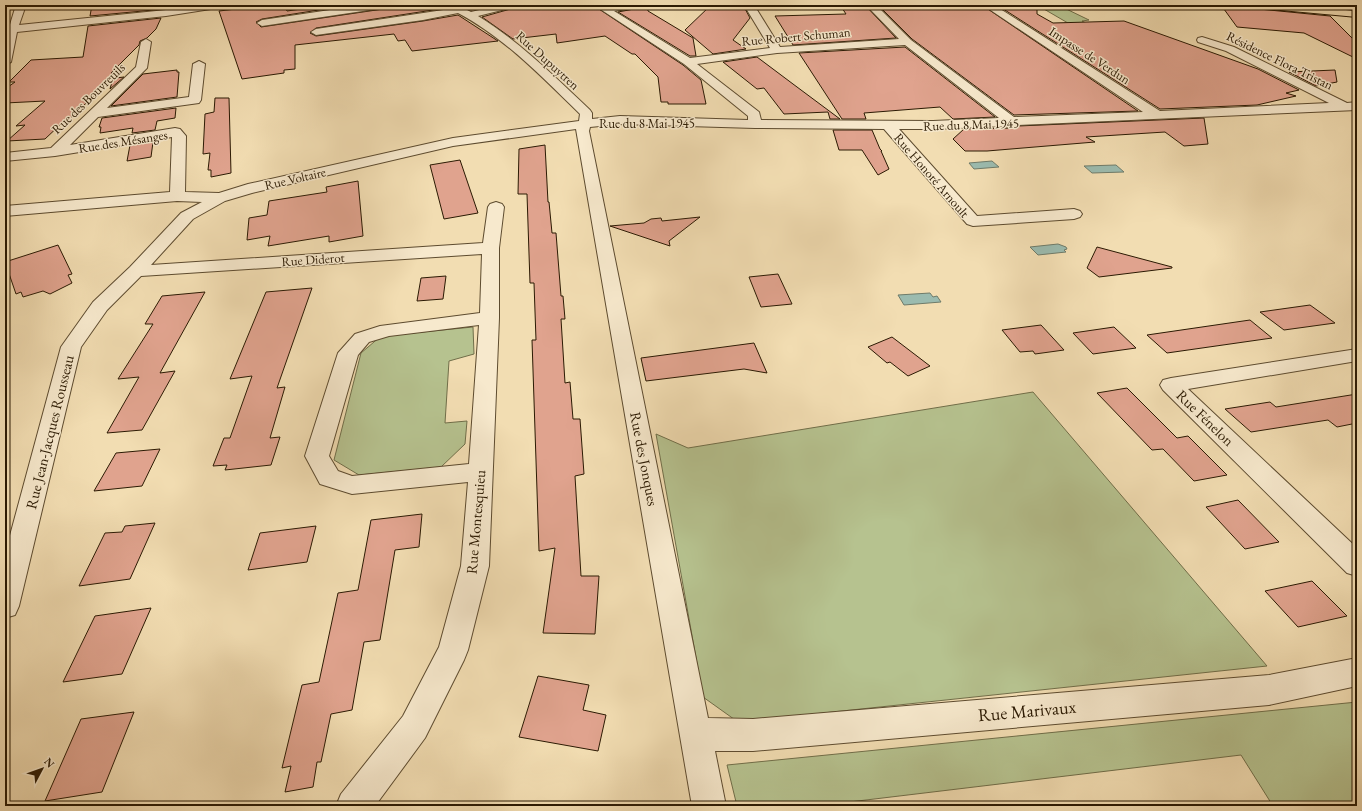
<svg xmlns="http://www.w3.org/2000/svg" width="1362" height="811" viewBox="0 0 1362 811" font-family="'EB Garamond',serif">
  <style>
    .green { fill: #b6c28f; stroke: #706e49 }
    .water { fill: #9bbbaf; stroke: #6e7b6a }
    .building { fill: #e0a38e; stroke: #2b1a03 }
    .lines { fill: none; stroke-linecap: round; stroke-linejoin: round }
    .street-casing { stroke: #5d4b2f; stroke-width: 2 }
    .primary-casing { stroke: #2b1a03; stroke-width: 2 }
    .street { fill: #f7e9cd; fill-rule: evenodd }
    .primary { fill: #f2ddb2; fill-rule: evenodd }
    .labels { text-anchor: middle; stroke-width: 3; stroke-linejoin: round; paint-order: stroke }
    .far-street-label { font-size: 13px; fill: #2b1a03; stroke: #f7e9cd }
    .street-label { font-size: 15px; fill: #2b1a03; stroke: #f7e9cd }
    .near-street-label { font-size: 18px; fill: #2b1a03; stroke: #f7e9cd }
  </style>
  <rect width="100%" height="100%" fill="#f2ddb2"/>
  <filter id="stains"><feTurbulence type="fractalNoise" baseFrequency=".005" numOctaves="4"/><feColorMatrix values="0 0 0 0 .2 0 0 0 0 .09 0 0 0 0 .02 0 0 0 .5 -.17"/></filter>
  <radialGradient id="worn" r=".72"><stop offset=".6" stop-color="#630" stop-opacity="0"/><stop offset="1" stop-color="#630" stop-opacity=".3"/></radialGradient>
  <path class="green" d="M1037,5h21l31,15 -7,1 27,15 -17,1z
    M473,327l1,27 -25,7 -4,62 22,-2 -2,23 -24,23 -82,8 -25,-15 27,-107 20,-17z
    M1033,392l234,274 -529,56 -35,-25 -47,-263 32,14z
    M1357,702v104h-84l-32,-51 -425,51h-79l-10,-41z"/>
  <path class="water" d="M992,161l7,6 -25,2 -5,-6z
    M1116,165l8,7 -32,1 -8,-7z
    M1058,244l8,3 1,2 -3,1 2,2 -28,3 -8,-8z
    M930,293l3,4 4,-1 4,6 -37,3 -6,-10z"/>
  <path class="building" d="M92,5h74l-2,4 -74,7z
    M270,5h14l3,6 36,-5 2,3 -63,10 -6,3 5,5 122,-18 8,-4h53l2,3 -130,20 -6,5 6,3 107,-15 35,-6 40,26 -86,10 -7,-11 -7,1 -4,-7 -99,11v24l-11,1v3l-42,6 -23,-68z
    M460,5h34l-23,5z
    M518,5h75l90,60 18,15 5,24h-38v-2h-7l-3,-25 -23,-23h-3l-27,-18 -48,7 -1,-9 -43,5 -31,-22 32,-9z
    M640,5h7l1,6 45,27 3,18h-6l-72,-44 16,-3z
    M711,5h32l7,13 -17,22 13,9 -33,5 -28,-24z
    M840,5h25l31,33 -103,7 -18,-29 71,-2z
    M878,5h104l156,106 -124,4 -102,-76z
    M997,5h40v9l16,9 71,-2 134,48 41,21 -13,3 10,3 -39,9 -97,4z
    M1221,5h32l6,4 71,7 27,27v16l-53,-26 -67,-6z
    M161,18l-5,11 -9,9 -7,3 -1,4 -28,28 3,-1 -7,7 17,-2 -14,12 3,-11 -47,44h-3l-18,17 -38,2 18,-16 -9,1 29,-25 -40,2v-14l10,-7h-6l22,-22 52,-3 5,-31z
    M905,47l90,70 -42,2 -13,-12 -76,6 2,6h-24l-43,-66z
    M757,57l36,27 47,35h-10l-2,-7 -44,2 -20,-26 -7,1 -34,-27z
    M177,70v2h2l-2,25 -66,9 32,-32z
    M1335,70l2,12 -21,4 -27,-14z
    M215,98h14l2,75 -20,4v-7h-3l2,-17 -7,1 2,-40 9,-2z
    M176,108l-1,10 -18,3 -2,9 -23,3 1,-5 -33,5 1,-6h-2l3,-9z
    M1204,118l4,26 -24,2 -19,-14 -79,5 9,5 -108,9h-22l-12,-12 11,-10 49,-1 5,-2z
    M833,130h39l8,19 2,2h-1l8,18 -11,6 -16,-25h-23z
    M153,142l-2,15 -24,4 3,-16z
    M545,145l3,57h1l3,31h4l5,63h2l2,23h-4l4,64 5,-1 3,37h7l4,55 -9,2 6,100h18l-4,58 -52,-1 12,-85 -16,3 -7,-211h4l-2,-57h-4l-3,-89h-9l1,-45z
    M460,160l18,53 -34,6 -14,-54z
    M358,181l5,55 -34,6v-6l-61,10 2,-10 -23,4 2,-22 18,-3 2,-14 58,-9 -1,-5z
    M700,217l-31,24 1,5 -60,-20 34,-3 7,-4 10,-1 1,3z
    M58,245l14,29 -4,1 4,8 -22,11 -7,-3 -20,6 -2,-5 -5,2 -11,-32z
    M1097,247l75,20v1l-73,9 -12,-9z
    M778,274l14,30 -31,3 -12,-30z
    M446,276l-3,23 -26,2 4,-23z
    M312,288l-35,100 8,-1 -15,51 10,-1 -9,28 -46,5 2,-5 -14,1 11,-28h6l22,-62 -22,3 36,-87z
    M205,292l-45,81 15,-2 -33,59 -35,3 32,-56 -21,2 35,-55h-8l17,-28z
    M1310,305l25,18 -51,7 -24,-18z
    M1250,320l22,18 -105,15 -20,-18z
    M1041,325l23,25 -29,4 -2,-3 -13,1 -18,-22z
    M1114,327l22,21 -43,6 -20,-21z
    M892,337l38,29 -22,10 -18,-14 -3,1 -19,-16z
    M754,343l13,30 -23,-4 -98,12 -5,-23z
    M1127,388l50,50 11,-2 39,39 -33,6 -31,-32 -11,1 -55,-57z
    M1357,394v29l-20,4 -9,-7 -77,12 -26,-23 45,-7 6,5z
    M160,449l-18,37 -48,5 22,-38z
    M1238,500l41,42 -34,7 -39,-42z
    M422,514l-3,33 -24,3 -15,90 -16,2 -12,68 -21,4 -10,48h-4l-4,25 -28,5 6,-26 -9,2 20,-83 17,-3 19,-89 20,-3 13,-70z
    M155,523l-25,56 -51,7 26,-53 17,-1 3,-6z
    M316,526l-9,36 -59,8 12,-37z
    M1312,581l35,35 -49,11 -33,-36z
    M151,608l-29,66 -59,8 32,-66z
    M538,676l51,9 -6,25 23,5 -8,36 -79,-14z
    M134,712l-32,80 -57,9 36,-82z"/>
  <g class="lines">
    <g class="street-casing">
      <path id="street" d="M16,5h10l-7,20 147,-15 33,-5h23l-5,3 -51,8 -149,16 -6,30 -6,3v-24z
        M364,5h24l-5,3 -121,18 -5,-3 5,-3z
        M445,5h12l14,7 29,-7h16l-2,2 -36,9c42,26 77,61 112,94l2,3v6l28,-3 128,4v-4l-64,-52 -90,-59h45l-5,3 -20,3 76,47 80,-10 -26,-43h10l26,42 119,-8 -33,-34h10l35,35 103,77 129,-5 -160,-107h11l166,106 169,-8 -103,-52 -28,-9 -1,-2 1,-2 4,-1 32,10 113,56 10,-1v8l-339,15 -5,2 -5,-1 -75,3h-34l78,87 97,-7 6,2 2,3 -2,3 -6,2 -101,7 -6,-2 -83,-95 -129,-1 -135,-4 -30,3 -1,4 119,587 45,1 516,-44 88,-17v28l-88,19 -516,46h-38l11,55h-34l-116,-677 -123,17 -201,47 -27,8 -32,18 -42,46 332,-22 5,-36 2,-3 6,-2 6,2 2,3 -5,41v70l-10,248 -21,84 -4,10 -39,78 -50,68h-39l5,-12 62,-78 36,-69 22,-81 7,-84 -116,12 -32,-10 -15,-28 33,-103 17,-19 25,-8 100,-13 2,-59 -341,22 -34,34 -26,37 -62,259 -4,9 -10,3v-64l56,-207 32,-45 37,-35 51,-54 21,-11 -25,-1 -172,15v-10l165,-14 2,-55 -117,19 -50,5v-8l46,-5 85,-81 5,-25 5,-3 5,3 -4,26 -40,40 82,-11 4,-33 6,-3 6,3 -4,36 -2,3 -101,14 -28,28 105,-17 5,1 6,7 -1,56 34,1 29,-9 205,-46 126,-17 1,-7c-38,-37 -75,-76 -122,-101l-35,7 -107,15 -5,-3 5,-3 134,-20zM905,45l94,73 -66,3 -172,-1 -2,-8 -62,-48 80,-11zM479,325l-10,139 -117,12 -14,-5 -9,-15 29,-101 11,-13 20,-6z
        M1357,349v12l-169,28 169,159v28l-10,-3 -184,-183 -3,-5 3,-5 8,-2z"/>
    </g>
    <g class="primary-casing">
      <path id="primary" d="M1254,5h36l67,6v6l-98,-9z"/>
    </g>
    <use href="#street" class="street"/>
    <use href="#primary" class="primary"/>
  </g>
  <g class="labels">
    <g class="far-street-label">
      <text transform="translate(796 36) rotate(-5)" y="5">Rue Robert Schuman</text>
      <text transform="translate(1090 55) rotate(33)" y="5">Impasse de Verdun</text>
      <text transform="translate(548 60) rotate(42)" y="5">Rue Dupuytren</text>
      <text transform="translate(1280 60) rotate(26)" y="5">Résidence Flora Tristan</text>
      <text transform="translate(88 98) rotate(-44)" y="5">Rue des Bouvreuils</text>
      <text x="647" y="128">Rue du 8 Mai 1945</text>
      <text transform="translate(971 124) rotate(-2)" y="5">Rue du 8 Mai 1945</text>
      <text transform="translate(123 141) rotate(-9)" y="5">Rue des Mésanges</text>
      <text transform="translate(932 175) rotate(49)" y="5">Rue Honoré Arnoult</text>
      <text transform="translate(295 178) rotate(-13)" y="5">Rue Voltaire</text>
      <text transform="translate(313 259) rotate(-4)" y="5">Rue Diderot</text>
    </g>
    <g class="street-label">
      <text transform="translate(1205 418) rotate(44)" y="5">Rue Fénelon</text>
      <text transform="translate(50 432) rotate(-76)" y="5">Rue Jean-Jacques Rousseau</text>
      <text transform="translate(644 459) rotate(79)" y="5">Rue des Jonques</text>
      <text transform="translate(476 522) rotate(-85)" y="5">Rue Montesquieu</text>
    </g>
    <g class="near-street-label">
      <text transform="translate(1027 711) rotate(-5)" y="6">Rue Marivaux</text>
    </g>
  </g>
  <rect width="1362" height="811" fill="none" stroke="#f2ddb2" stroke-width="20"/>
  <rect x="6" y="6" width="1350" height="799" fill="none" stroke="#2b1a03" stroke-width="2"/>
  <rect x="10" y="10" width="1342" height="791" fill="none" stroke="#2b1a03"/>
  <g transform="translate(42 769) rotate(49)" stroke="#f7e9cd" stroke-width="3" paint-order="stroke">
  <path d="M0-3L7 15L0 10L-7 15Z" fill="#2b1a03"/>
  <text y="-6" font-size="11" font-weight="bold" text-anchor="middle" fill="#2b1a03">N</text>
  </g>
  <rect width="100%" height="100%" filter="url(#stains)"/>
  <rect width="100%" height="100%" fill="url(#worn)"/>
</svg>
